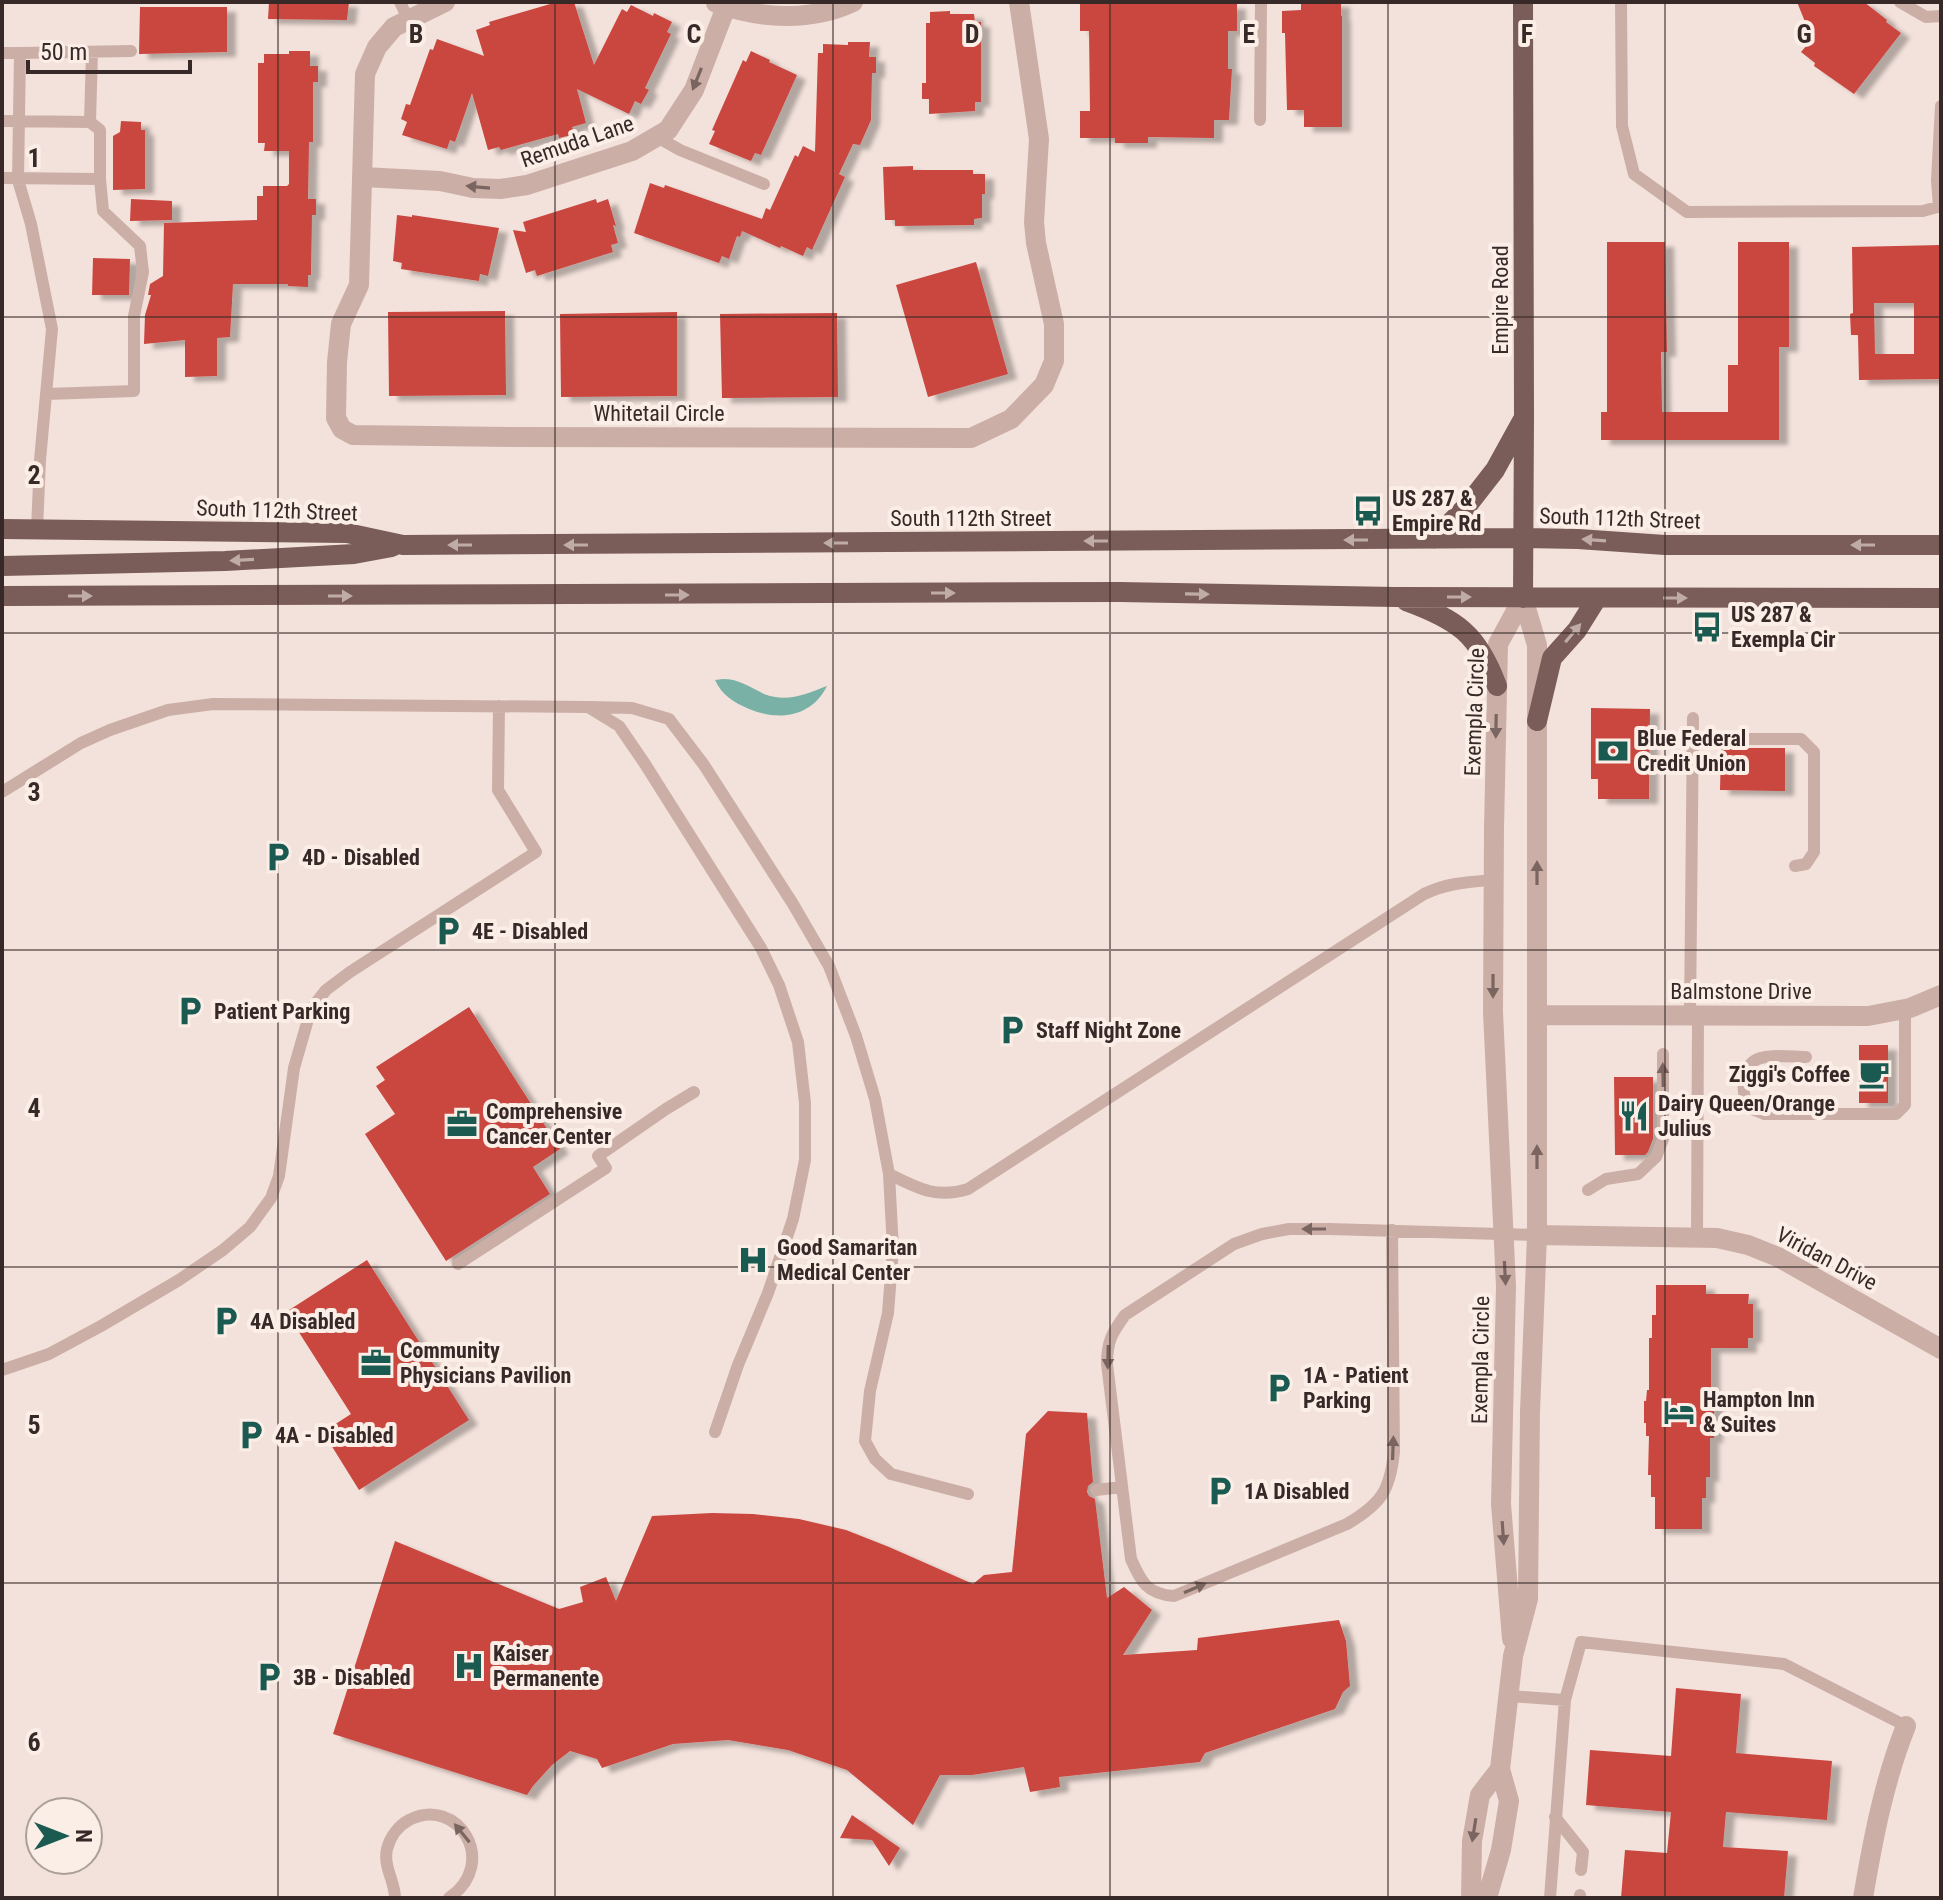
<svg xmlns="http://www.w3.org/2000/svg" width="1943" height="1900" viewBox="0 0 1943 1900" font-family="'Roboto Condensed',sans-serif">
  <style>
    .water { fill: #79b1a7 }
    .building { fill: #ca4641; fill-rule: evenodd; filter: url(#shadow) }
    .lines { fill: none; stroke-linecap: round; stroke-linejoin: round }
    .service { stroke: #cbafa6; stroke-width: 12 }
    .minor { stroke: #cbafa6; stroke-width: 20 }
    .primary { stroke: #7a5c58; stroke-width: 20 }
    .oneway { fill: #7a6560 }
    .oneway2 { fill: #c0aca7 }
    .grid { fill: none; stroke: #372927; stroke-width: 2; stroke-opacity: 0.55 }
    .labels { text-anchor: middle; stroke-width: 8; stroke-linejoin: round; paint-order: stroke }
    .street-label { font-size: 22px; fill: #372927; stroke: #faeee7 }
    .poi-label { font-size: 22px; font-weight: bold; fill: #372927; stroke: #faeee7; text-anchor: start }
    .grid-label { font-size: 26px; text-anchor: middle; font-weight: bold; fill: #372927; stroke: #faeee7; stroke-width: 8; stroke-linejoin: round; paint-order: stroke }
  </style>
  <defs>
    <filter id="shadow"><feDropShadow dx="9" dy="5" stdDeviation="2" flood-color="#0004"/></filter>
  </defs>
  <rect width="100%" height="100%" fill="#f3e2db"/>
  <path class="water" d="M723,679c16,0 27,8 41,15 23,9 42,0 63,-8 -16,32 -49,35 -78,23 -16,-7 -27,-14 -34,-29z"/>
  <path class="building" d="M269,2h80l-2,18 -79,-1z
    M557,2h17l20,63 28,-56 5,3 4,-7 22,11 1,-3 18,9 -5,10 4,2 -26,54 4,2 -8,14 -6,-3 -6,13 -52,-25 9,34 -14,4 3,7 -16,4 -1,-4 -57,16 -2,-3 -11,3 -16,-57 -17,49 -5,-2 -3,9 -45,-14 5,-13 -6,-3 5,-15 4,1 20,-56 3,1 4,-11 47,17 -8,-26 14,-5 -1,-3z
    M1080,2l157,2v27h-9v38h4l-3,51h-15v18l-66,-1v6h-33v-5h-35v-27h10l-1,-80h-9z
    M1301,2h40v14h1v111h-38v-17h-17l-2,-77h-3v-22l19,-1z
    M1797,2h67l23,18 -1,2 15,11 -47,61 -40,-28 1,-3 -14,-11 11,-13z
    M140,7h87v45l-88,2z
    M950,11v3h24l1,8h6v80h-6v9l-46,3v-15h-7v-16h4v-60h4v-11z
    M848,42h22l-1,15h7v16h-4l-1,47 -11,25 -7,-1 -14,30 6,3 -33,73 -5,-3 -4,9 -22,-10 -1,2 -38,-17 -2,6 -3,-1 -8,23 -7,-3 -3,7 -85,-30 16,-50 14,5 1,-3 97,34 4,-11 4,2 25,-55 3,2 5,-11 12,6 3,-99h5v-9l25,1z
    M289,51h21v15h8v16h-5v60h-4l-1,57h8v16h-4l-1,60h-3v12l-20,-1v-2h-55l-3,53 -13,1v38l-32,1v-37l-41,4 1,-29 6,-20h-3l2,-11 13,-8 1,-53 93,-3v-24h6v-10h24l2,-2v-33h-25l1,-8h-7v-80h6v-9h25z
    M751,51l19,9 -1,2 28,13 -36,80 -6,-2 -4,8 -42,-17 6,-13 -3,-1 31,-70 3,2z
    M121,121l20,1v8h4v59l-32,1v-54l7,-4z
    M913,166v4h60v4h12v20h-3v24l-8,1v6l-79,1v-6h-10l-2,-53z
    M131,199l41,2v19l-42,1z
    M596,199l1,4 11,-4 8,27 -3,-1 5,18 -7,2 2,7 -76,24 -2,-6 -9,3 -13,-43 13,2 -3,-10z
    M397,215l15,2v-2l87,13 -11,48 -8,-2 -1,7 -78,-12 1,-6 -9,-2z
    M1607,242h58l2,110h-6l1,60h66v-47h10v-123h51v105h-10v93h-178v-28h6z
    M1941,245v134l-82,1 -1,-45h-7l-1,-21 3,-1 -1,-66zM1874,303h40v51h-39z
    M93,258l37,1 -1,36h-37z
    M976,262l32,112 -80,23 -32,-112z
    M505,311l1,84 -117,1 -1,-84z
    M677,312v84l-116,1 -1,-83z
    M837,313l1,84 -116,1 -2,-84z
    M1591,708l59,1 -1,90h-51v-20h-7z
    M1721,748h64v43l-65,-1z
    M469,1007l91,142 -27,18 17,27 -104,67 -81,-127 30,-20 -19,-28 9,-6 -9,-13z
    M1859,1045h29v58h-29z
    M1614,1077h39v62l-5,13 -3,3h-30z
    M367,1260l102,160 -110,70 -36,-58 28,-18 -65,-102z
    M1656,1285h50v9h43l-1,10h5v34h-5v10h-37v41h3v49h-4v39h-4v21h-4v31h-47v-32h-4v-22h-3l1,-39h-3v-13h-2v-22h2l1,-11h2v-52h3v-23h4z
    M1048,1411l39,2 6,69 -5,4 -1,6 2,4 6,3 12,99 17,-11 28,23 -29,45 74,-5 1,-12 141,-18 7,21 4,45 -7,6 -8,17 -130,44 -5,9 -141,15 1,10 -30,5 -6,-25 -52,8h-32l-27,50 -66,-55 -59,-20 -60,-10 -55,4 -71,24 -5,-9 -27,-8 -18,14 -19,21 -6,9 -194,-61 62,-193 164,68 24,-7 -3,-15 26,-10 10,24 36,-85 60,-3 41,1 46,5 47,11 43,17 84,37 11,-9 28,-3 14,-138z
    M1676,1688l65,6 -5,59 96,8 -5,59 -101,-8 -3,35 65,4 -4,47h-163l4,-48 42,3 4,-41 -85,-7 4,-55 81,6z
    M852,1815l48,33 -11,18 -17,-26 -32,-2z"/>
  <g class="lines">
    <path class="service" d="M400,2l8,17
      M1621,2l1,124 12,48 53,38 236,-1 18,-5
      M1900,2l26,15 15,-1
      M2,53h18
      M1260,120l1,-118
      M2,121l88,1
      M657,137l23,13 84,34
      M2,178l98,1
      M1939,207l-2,-27 4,-74
      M47,394l87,-3v-75l9,-44 -3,-26 -37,-35 -3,-32v-49l-10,-8 2,-70
      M37,529l3,-69 12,-131 -21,-105 -13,-44 2,-127 111,-2
      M591,707l41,1 37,11 35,46 89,139 36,62 27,70 19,63 14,75 4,75 -5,64 -18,78 -5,50 10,18 16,15 77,20
      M1693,739h108l13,13v100l-8,12 -11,2
      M2,792l79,-49 29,-13 58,-20 45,-6 375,3 31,19 26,38 116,184 18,37 19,57 7,61v57l-12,59 -25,74 -30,72 -23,67
      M1690,1015l3,-297
      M1806,1057c-13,0 -42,-4 -52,4 -13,9 -14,39 -2,48 4,2 8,3 12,5h132l9,-9v-96
      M889,1174c28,14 47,25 79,15l456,-295c23,-11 44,-12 69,-14
      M1588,1190l18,-11 32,-5 18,-17 7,-18v-85
      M1392,1230l2,222c-4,39 -13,52 -47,72l-173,72c-27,-2 -33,-14 -43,-37l-24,-195c0,-23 5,-31 18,-49l109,-71 28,-10 27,-5h40l208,6
      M1697,1238l1,-223
      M458,1264l148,-96 -8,-12 68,-47 28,-17
      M2,1370l47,-16 52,-28 78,-46 44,-30 27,-23 21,-29 8,-22 15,-108 17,-59 15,-19 24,-18 186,-120 -38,-62 1,-84
      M1096,1490l26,-3
      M1509,1696l56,4
      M1555,1817l28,35 -2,18
      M395,1898c0,-17 -12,-31 -8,-49 3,-12 11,-23 22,-29 49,-25 91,43 40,78
      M1550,1898l15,-198 16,-58 203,22 122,62
      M1580,1898v-3"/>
    <path class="minor" d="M445,2l-51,25 -17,20 -12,27 -6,211 -18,39 -4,38 -1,56 6,11 11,6 163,2 455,1 40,-19 33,-34 10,-24v-37l-18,-81 -2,-21 5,-83 -20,-137
      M716,3c43,16 95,19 137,-1
      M363,177l77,4 33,7 27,1 27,-4 105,-34 36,-21 26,-40 32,-83
      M1538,1015l330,1 42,-8 31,-13
      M1537,1235l180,3 31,7 30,12 163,92
      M1512,1639l-11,-135 5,-218 -13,-274 1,-183 4,-185 25,-46
      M1471,1898l1,-57 8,-46 20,-26
      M1487,1898l14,-48 8,-49 -9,-32 13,-113 15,-57 2,-187 7,-177v-590l-14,-47
      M1863,1898c10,-59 21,-117 43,-172"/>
    <path class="primary" d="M2,529l345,4 56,12 1120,-7 55,1 87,6h276
      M1434,539l33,-33 28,-36 27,-49
      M2,566l223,-5 129,-7 38,-7
      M2,596l1117,-4 276,5 546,1
      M1523,598l1,-181 -1,-415
      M1406,601c52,19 72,33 91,85
      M1537,721l15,-63 25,-28 20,-32"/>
  </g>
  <defs><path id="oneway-solid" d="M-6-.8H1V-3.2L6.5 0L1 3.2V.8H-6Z" transform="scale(2)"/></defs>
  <g class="oneway">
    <use href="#oneway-solid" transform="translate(697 79) rotate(112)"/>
    <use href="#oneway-solid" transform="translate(478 187) rotate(-175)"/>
    <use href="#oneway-solid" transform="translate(1496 726) rotate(91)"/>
    <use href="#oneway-solid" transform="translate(1537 873) rotate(-90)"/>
    <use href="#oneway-solid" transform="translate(1493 986) rotate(90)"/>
    <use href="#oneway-solid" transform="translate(1663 1075) rotate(-91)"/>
    <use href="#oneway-solid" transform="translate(1537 1157) rotate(-90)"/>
    <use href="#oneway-solid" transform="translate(1314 1229) rotate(180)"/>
    <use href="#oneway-solid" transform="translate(1505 1273) rotate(87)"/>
    <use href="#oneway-solid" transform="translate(1108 1357) rotate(91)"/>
    <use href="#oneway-solid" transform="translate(1393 1448) rotate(-88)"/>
    <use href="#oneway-solid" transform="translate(1503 1533) rotate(86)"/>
    <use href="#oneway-solid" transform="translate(1195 1588) rotate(-23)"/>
    <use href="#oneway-solid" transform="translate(1474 1830) rotate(99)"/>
    <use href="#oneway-solid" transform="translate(462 1833) rotate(-129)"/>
  </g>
  <g class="oneway2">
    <use href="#oneway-solid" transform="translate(1356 540) rotate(180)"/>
    <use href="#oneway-solid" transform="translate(1594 540) rotate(-176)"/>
    <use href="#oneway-solid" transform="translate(1096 541) rotate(180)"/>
    <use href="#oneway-solid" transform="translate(836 543) rotate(180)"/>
    <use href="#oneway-solid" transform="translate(460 545) rotate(180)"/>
    <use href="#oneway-solid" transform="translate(576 545) rotate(180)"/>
    <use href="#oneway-solid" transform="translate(1863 545) rotate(-180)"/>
    <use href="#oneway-solid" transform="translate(242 560) rotate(177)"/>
    <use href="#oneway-solid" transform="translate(943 593)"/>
    <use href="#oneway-solid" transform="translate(1197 594) rotate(1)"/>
    <use href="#oneway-solid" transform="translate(677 595)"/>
    <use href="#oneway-solid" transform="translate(80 596)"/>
    <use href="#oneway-solid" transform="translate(340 596)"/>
    <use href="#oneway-solid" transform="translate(1459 597)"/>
    <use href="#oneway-solid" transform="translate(1675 598)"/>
    <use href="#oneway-solid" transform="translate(1573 633) rotate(-50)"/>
  </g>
  <path class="grid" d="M278,2v1896M555,2v1896M833,2v1896M1110,2v1896M1388,2v1896M1665,2v1896M2,317h1939M2,633h1939M2,950h1939M2,1267h1939M2,1583h1939"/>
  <defs>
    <g id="bus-bare" transform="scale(2.4)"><path d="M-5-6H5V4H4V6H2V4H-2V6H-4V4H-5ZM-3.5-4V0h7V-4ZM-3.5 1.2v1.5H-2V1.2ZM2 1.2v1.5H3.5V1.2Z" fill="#1b5a51" stroke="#faeee7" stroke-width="2.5" paint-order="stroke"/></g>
    <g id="bank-bare" transform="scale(2.4)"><path d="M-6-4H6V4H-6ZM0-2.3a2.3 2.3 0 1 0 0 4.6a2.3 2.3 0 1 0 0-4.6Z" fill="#1b5a51" stroke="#faeee7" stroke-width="2.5" paint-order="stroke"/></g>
    <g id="parking-bare" transform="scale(2.4)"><path d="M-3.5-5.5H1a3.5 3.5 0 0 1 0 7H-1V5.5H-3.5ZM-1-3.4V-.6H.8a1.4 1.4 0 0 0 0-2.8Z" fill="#1b5a51" stroke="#faeee7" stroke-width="2.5" paint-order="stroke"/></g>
    <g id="cafe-bare" transform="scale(2.4)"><path d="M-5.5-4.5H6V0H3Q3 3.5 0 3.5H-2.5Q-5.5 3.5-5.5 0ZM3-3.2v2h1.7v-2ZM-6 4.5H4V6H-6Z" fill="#1b5a51" stroke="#faeee7" stroke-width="2.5" paint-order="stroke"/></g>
    <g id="restaurant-bare" transform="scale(2.4)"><path d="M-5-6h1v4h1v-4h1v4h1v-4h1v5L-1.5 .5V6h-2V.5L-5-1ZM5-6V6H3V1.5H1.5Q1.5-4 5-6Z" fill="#1b5a51" stroke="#faeee7" stroke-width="2.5" paint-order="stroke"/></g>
    <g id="office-bare" transform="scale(2.4)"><path d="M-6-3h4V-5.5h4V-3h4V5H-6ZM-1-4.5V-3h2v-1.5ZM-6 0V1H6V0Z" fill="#1b5a51" stroke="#faeee7" stroke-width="2.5" paint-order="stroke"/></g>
    <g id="hospital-bare" transform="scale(2.4)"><path d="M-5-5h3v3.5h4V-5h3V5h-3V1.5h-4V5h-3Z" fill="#1b5a51" stroke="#faeee7" stroke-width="2.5" paint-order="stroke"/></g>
    <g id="hotel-bare" transform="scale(2.4)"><path d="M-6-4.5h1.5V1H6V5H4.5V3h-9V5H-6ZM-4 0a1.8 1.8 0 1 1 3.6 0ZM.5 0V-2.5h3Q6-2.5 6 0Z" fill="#1b5a51" stroke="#faeee7" stroke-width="2.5" paint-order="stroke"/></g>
  </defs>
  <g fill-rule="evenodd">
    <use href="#bus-bare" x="1368" y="511"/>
    <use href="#bus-bare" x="1707" y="627"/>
    <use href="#bank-bare" x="1613" y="751"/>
    <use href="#parking-bare" x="278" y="857"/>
    <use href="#parking-bare" x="448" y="931"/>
    <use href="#parking-bare" x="190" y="1011"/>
    <use href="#parking-bare" x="1012" y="1030"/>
    <use href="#cafe-bare" x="1874" y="1074"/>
    <use href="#restaurant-bare" x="1634" y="1116"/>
    <use href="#office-bare" x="462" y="1124"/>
    <use href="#hospital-bare" x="753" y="1260"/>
    <use href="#parking-bare" x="226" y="1321"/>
    <use href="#office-bare" x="376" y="1363"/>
    <use href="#parking-bare" x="1279" y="1388"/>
    <use href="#hotel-bare" x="1679" y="1412"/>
    <use href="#parking-bare" x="251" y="1435"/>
    <use href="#parking-bare" x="1220" y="1491"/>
    <use href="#hospital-bare" x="469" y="1666"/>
    <use href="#parking-bare" x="269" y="1677"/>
  </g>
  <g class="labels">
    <g class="street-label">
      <text transform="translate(577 141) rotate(-19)" y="8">Remuda Lane</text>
      <text transform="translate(1500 300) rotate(-90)" y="8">Empire Road</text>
      <text x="659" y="421">Whitetail Circle</text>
      <text transform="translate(277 510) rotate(2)" y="8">South 112th Street</text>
      <text x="971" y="526">South 112th Street</text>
      <text transform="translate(1620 518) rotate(2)" y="8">South 112th Street</text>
      <text transform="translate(1474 712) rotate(-88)" y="8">Exempla Circle</text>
      <text x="1741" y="999">Balmstone Drive</text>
      <text transform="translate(1827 1258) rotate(28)" y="8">Viridan Drive</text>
      <text transform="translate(1480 1360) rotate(-89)" y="8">Exempla Circle</text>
    </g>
    <g class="poi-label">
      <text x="1392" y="506">US 287 &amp;<tspan x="1392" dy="25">Empire Rd</tspan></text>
      <text x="1731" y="622">US 287 &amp;<tspan x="1731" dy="25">Exempla Cir</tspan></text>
      <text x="1637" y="746">Blue Federal<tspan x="1637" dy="25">Credit Union</tspan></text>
      <text x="302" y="865">4D - Disabled</text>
      <text x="472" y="939">4E - Disabled</text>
      <text x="214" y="1019">Patient Parking</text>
      <text x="1036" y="1038">Staff Night Zone</text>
      <text x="1850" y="1082" text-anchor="end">Ziggi's Coffee</text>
      <text x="1658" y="1111">Dairy Queen/Orange<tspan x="1658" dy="25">Julius</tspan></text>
      <text x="486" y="1119">Comprehensive<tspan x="486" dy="25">Cancer Center</tspan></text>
      <text x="777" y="1255">Good Samaritan<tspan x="777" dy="25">Medical Center</tspan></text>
      <text x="250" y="1329">4A Disabled</text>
      <text x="400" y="1358">Community<tspan x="400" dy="25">Physicians Pavilion</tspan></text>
      <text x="1303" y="1383">1A - Patient<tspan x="1303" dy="25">Parking</tspan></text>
      <text x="1703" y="1407">Hampton Inn<tspan x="1703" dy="25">&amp; Suites</tspan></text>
      <text x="275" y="1443">4A - Disabled</text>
      <text x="1244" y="1499">1A Disabled</text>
      <text x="493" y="1661">Kaiser<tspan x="493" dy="25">Permanente</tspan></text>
      <text x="293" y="1685">3B - Disabled</text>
    </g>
  </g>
  <g class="grid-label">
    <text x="416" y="43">B</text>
    <text x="694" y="43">C</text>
    <text x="972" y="43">D</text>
    <text x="1249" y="43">E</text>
    <text x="1527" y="43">F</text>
    <text x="1804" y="43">G</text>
    <text x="34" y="167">1</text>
    <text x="34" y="484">2</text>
    <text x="34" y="801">3</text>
    <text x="34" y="1117">4</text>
    <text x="34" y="1434">5</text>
    <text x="34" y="1751">6</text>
  </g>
  <rect width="1943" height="1900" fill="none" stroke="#372927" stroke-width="8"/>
  <g transform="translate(64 1836) rotate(90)"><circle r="38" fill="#faeee7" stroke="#ac9f9a" stroke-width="2"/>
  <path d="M0-6L14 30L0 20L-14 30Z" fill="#1b5a51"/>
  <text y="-12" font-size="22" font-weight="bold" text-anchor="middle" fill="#372927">N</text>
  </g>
  <path d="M28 60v12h162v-12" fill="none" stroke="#372927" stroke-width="4"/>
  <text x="40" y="60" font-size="24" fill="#372927" stroke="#faeee7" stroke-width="6" paint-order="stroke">50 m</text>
</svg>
